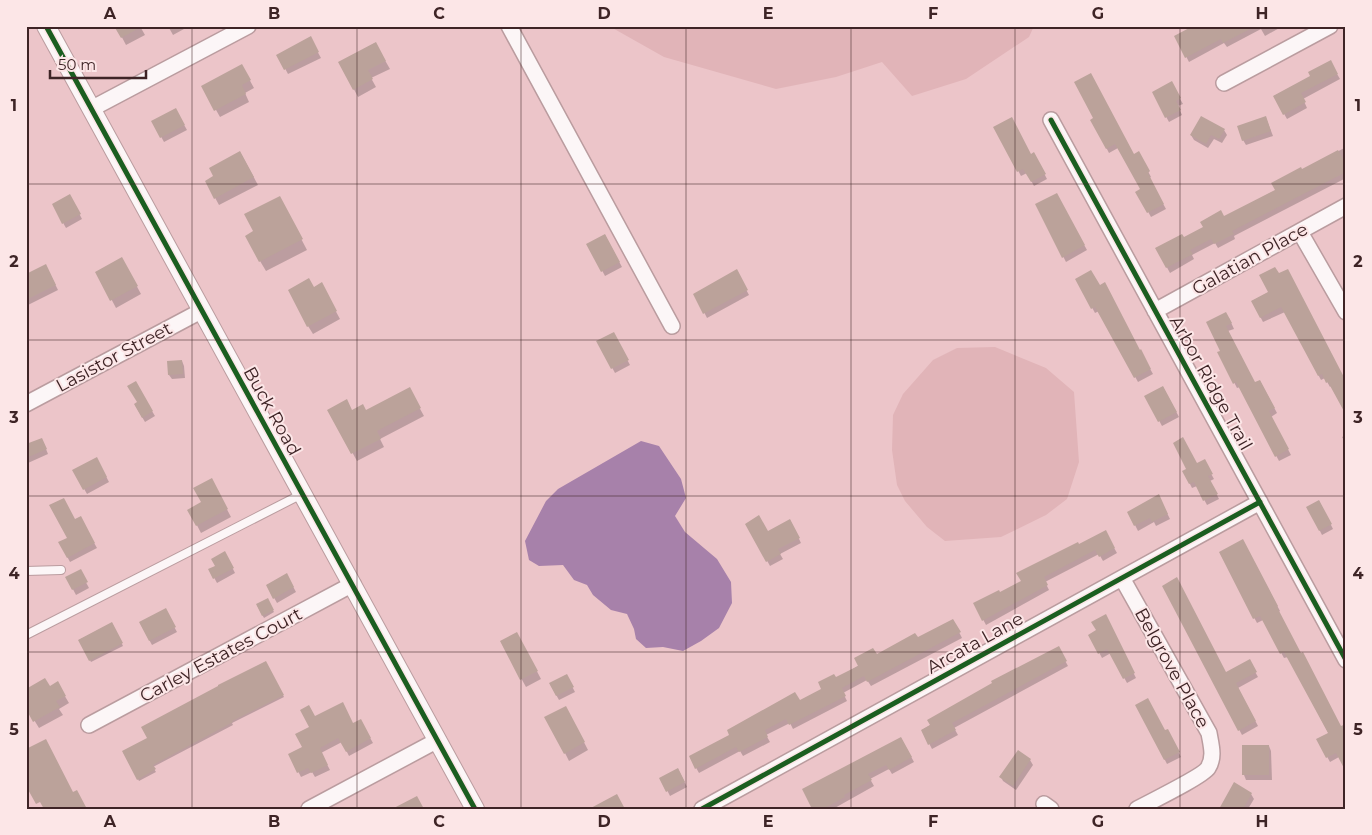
<svg xmlns="http://www.w3.org/2000/svg" width="1372" height="835" viewBox="0 0 1372 835" font-family="Montserrat,sans-serif">
  <style>
    .green { fill: #e1b4b8 }
    .water { fill: #a781aa }
    .shadow { fill: #0003 }
    .building { fill: #bba29a }
    .lines { fill: none; stroke-linecap: round; stroke-linejoin: round }
    .service-casing { stroke: #ba9c9f; stroke-width: 10 }
    .minor-casing { stroke: #ba9c9f; stroke-width: 18 }
    .tertiary-casing { stroke: #ba9c9f; stroke-width: 20 }
    .service { stroke: #fcf6f7; stroke-width: 8 }
    .minor { stroke: #fcf6f7; stroke-width: 15 }
    .tertiary { stroke: #fcf6f7; stroke-width: 18 }
    .cycleway-casing { stroke: #fce6e7; stroke-width: 8 }
    .cycleway { stroke: #1b5e20; stroke-width: 5 }
    .grid { fill: none; stroke: #3e2426; stroke-width: 1; stroke-opacity: 0.55 }
    .labels { text-anchor: middle; stroke-width: 4; stroke-linejoin: round; paint-order: stroke }
    .street-label { font-size: 18px; fill: #3e2426; stroke: #fce6e7 }
    .neatline { fill: none; stroke: #3e2426; stroke-width: 2 }
    .grid-label { font-size: 16px; text-anchor: middle; font-weight: bold; fill: #3e2426 }
  </style>
  <rect width="100%" height="100%" fill="#ecc5c9"/>
  <path class="green" d="M609,26h425l-5,11 -63,42 -54,17 -30,-34 -46,15 -60,12 -112,-32z
    M995,347l51,21 28,24 5,70 -12,37 -21,16 -45,22 -56,4 -18,-14 -22,-26 -8,-16 -5,-35 1,-35 10,-21 30,-34 24,-12z"/>
  <path class="water" d="M641,441l18,5 22,33 5,19 -11,18 10,16 32,27 14,23 1,21 -13,25 -18,13 -18,10 -20,-4 -17,1 -10,-9 -2,-10 -7,-15 -16,-4 -18,-15 -6,-10 -13,-5 -11,-15 -24,1 -10,-6 -4,-19 21,-40 12,-12z"/>
  <path class="shadow" d="M116,26h28l-3,2 4,7 -19,10z
    M168,26h15l1,3 -11,6z
    M1207,26h76l-18,10 -4,-7 -34,18 -3,-4 -35,19 -13,-25z
    M310,38l11,20 -33,16 -10,-19z
    M375,43l15,26 -19,9 5,9 -18,10 -18,-34z
    M1330,62l10,17 -37,20 4,9 -20,11 -13,-23 38,-20z
    M242,66l12,22 -9,5 4,9 -29,15 -17,-30z
    M1171,83l12,21 -5,2 4,9 -13,7 -16,-29z
    M175,109l12,21 -23,12 -11,-20z
    M1266,118l7,18 -27,9 -3,-5z
    M1092,120l41,36 8,2 10,19 -2,1 17,31 -15,8 -14,-25 5,-2 -24,-42 -9,5z
    M995,128l36,27 3,-1 13,25 -13,7 -7,-13 -6,3z
    M1224,130l3,5 -5,8 -8,-4 -6,9 -14,-8 -3,-5z
    M1346,147v31l-112,58 1,3 -17,9 -3,-5 -23,12 2,4 -24,14 -13,-24 26,-10 93,-49 26,-19z
    M240,152l18,33 -39,20 -13,-24 9,-4z
    M1056,195l31,55 -21,12 -29,-57z
    M70,196l12,23 -16,9 -13,-23z
    M285,208l22,42 -41,21 -6,-10z
    M605,235l17,32 -17,9 -17,-32z
    M122,259l19,35 -25,14 -19,-36z
    M1275,268l56,118 -1,1 -5,-9 -4,2 -36,-68 -22,10 -11,-21 17,-9z
    M48,270l10,20 -32,16v-31z
    M736,271l13,24 -42,23 -12,-24z
    M1077,279l63,72 13,23 -15,8 -39,-71 -4,2z
    M321,284l19,35 -27,15 -5,-8 5,-38z
    M1229,318l5,11 -6,2 27,53 5,-3 17,32 -6,4 20,38 -12,6 -39,-74 -3,1 -18,-35 3,-2 -14,-28z
    M613,333l17,32 -15,8 -17,-32z
    M182,361l2,5 1,12 -13,1 -3,-4z
    M135,383l20,33 -10,6 -10,-17 4,-2z
    M1163,387l16,30 -17,9 -16,-30z
    M409,389l15,27 -44,23 4,8 -27,14 -28,-51 37,2z
    M1346,435v9l-4,-7z
    M44,444l4,10 -20,9 -2,-18z
    M97,459l12,23 -22,12 -13,-23z
    M1204,461l10,18 -4,2 9,18 -12,6 -10,-19 -5,2 -8,-16z
    M211,479l20,38 -30,16 -12,-23 13,-7z
    M1161,501l9,18 -14,7 -2,-4 -16,9 -9,-18z
    M1319,501l14,28 -11,6 -14,-28z
    M80,518l17,30 -27,14 -10,-19 8,-5 7,-17z
    M790,520l11,23 -21,11 3,5 -13,7 -23,-42 21,9z
    M1105,532l12,21 -14,8 -4,-7 -54,28 4,8 -63,35 -11,-21 25,-10 22,-12 57,-36z
    M1243,541l37,70 -2,1 61,145 -9,5 -12,-22 11,-6 -41,-77 -4,1 -21,-38 -6,3 -37,-70z
    M225,553l10,20 -18,10 -7,-13 6,-4z
    M80,571l9,17 -13,7 -9,-17z
    M287,575l9,17 -19,11 -10,-18z
    M1163,586l62,88 24,-13 9,16 -20,11 20,38 -16,9z
    M267,600l7,12 -10,6 -7,-13z
    M165,610l12,22 -25,13 -12,-22z
    M953,620l9,18 -91,48 -4,-6 -24,13 4,8 -54,28 -3,-6 -24,12 4,7 -27,14 -3,-5 -41,22 -9,-16 133,-68 13,-10 40,-24 41,-16z
    M112,623l11,23 -32,16 -12,-22z
    M1090,635l31,13 15,30 -9,5 -16,-30 -9,5z
    M521,641l20,38 -15,8 -25,-45z
    M1058,648l10,18 -114,62 4,7 -26,14 -10,-19z
    M265,662l19,35 -52,26 1,2 -80,42 3,5 -17,9 -16,-29 26,-13z
    M566,675l9,17 -16,8 -9,-16z
    M57,683l12,20 -10,6 4,6 -24,13 -11,-18 -2,1v-21l23,-2z
    M1137,706l28,26 2,-2 14,27 -14,7z
    M570,715l18,35 -19,11 -4,-8z
    M315,718l38,6 7,-4 13,23 -24,13 -7,-14 -21,11 9,17 -15,7 -3,-5 -11,5 -11,-22 14,-8z
    M901,738l13,24 -22,12 -3,-5 -19,10 4,7 -41,23h-19z
    M1243,746h26l2,5 1,29h-26l-2,-5z
    M1018,752l12,8 3,5 -17,25 -13,-9 -2,-4z
    M678,769l9,18 -17,9 -9,-18z
    M1251,794l3,5 -6,10h-28z"/>
  <path class="building" d="M114,26h29l-22,12z
    M1193,26h63l-33,17 -2,-4 -36,19 -11,-22z
    M311,36l8,16 -35,18 -8,-15z
    M376,42l10,19 -18,9 5,9 -20,11 -15,-28z
    M1331,60l7,14 -37,19 5,9 -23,13 -10,-19 37,-20 -2,-4z
    M242,64l9,16 -9,5 4,9 -32,17 -13,-25z
    M1091,73l43,81 5,-3 11,20 -2,2 16,31 -17,9 -12,-21 5,-3 -25,-45 -9,5 -16,-29 3,-2 -19,-36z
    M1172,81l9,17 -5,3 5,9 -16,8 -13,-26z
    M176,108l9,17 -25,13 -9,-17z
    M1201,116l24,13 -6,10 -8,-4 -5,9 -16,-9z
    M1266,116l5,15 -29,10 -5,-15z
    M1012,117l19,37 3,-2 12,22 -15,8 -8,-13 -6,3 -24,-45z
    M1338,150l8,14v8l-114,59 2,3 -20,10 -3,-5 -21,11 3,4 -27,14 -11,-20 27,-14 2,3 19,-10 -3,-5 21,-12 3,6 51,-26 -4,-7 30,-16 1,2z
    M240,151l14,26 -40,22 -9,-18 8,-5 -4,-8z
    M1057,193l28,52 -23,13 -27,-54z
    M70,194l11,20 -19,10 -10,-20z
    M280,196l23,43 -44,23 -14,-26 8,-5 -9,-17z
    M605,234l15,28 -19,10 -15,-28z
    M122,257l16,29 -28,15 -15,-29z
    M46,264l10,21 -30,15v-26z
    M1275,267l4,6 9,-4 58,112v34l-18,-33 -2,1 -4,-9 -4,2 -37,-69 -21,11 -9,-17 17,-9 -9,-17z
    M737,269l11,21 -45,24 -10,-20z
    M1091,270l9,15 5,-3 35,68 1,-1 10,20 -17,9 -39,-71 -4,2 -16,-30z
    M309,278l5,9 8,-5 15,29 -30,16 -19,-37z
    M1226,312l6,11 -6,3 29,56 5,-2 15,28 -6,3 20,38 -14,8 -39,-75 -3,2 -16,-32 3,-1 -14,-29z
    M614,332l15,28 -18,9 -15,-28z
    M182,360l1,14 -15,1 -1,-14z
    M136,381l17,30 -11,7 -8,-14 3,-2 -10,-16z
    M1163,386l14,26 -19,10 -14,-26z
    M410,387l11,21 -44,23 4,8 -30,15 -24,-44 20,-11 5,11 11,-6 3,6z
    M1183,437l14,26 8,-4 8,15 -5,2 10,18 -15,7 -9,-19 -5,2 -7,-13 4,-2 -13,-26z
    M42,438l5,11 -21,9v-14z
    M97,457l10,20 -24,13 -11,-20z
    M212,478l16,31 -32,17 -9,-16 14,-8 -8,-14z
    M1159,494l9,20 -16,8 -2,-4 -16,8 -7,-14z
    M64,498l11,21 6,-3 14,27 -28,15 -9,-16 9,-4 -18,-33z
    M1319,500l13,24 -13,7 -13,-24z
    M759,515l9,16 22,-12 10,19 -22,11 3,5 -15,8 -21,-38z
    M1106,530l9,18 -16,9 -4,-7 -51,27 4,8 -66,36 -9,-18 26,-13 1,2 21,-11 -5,-8 62,-31 1,2z
    M1243,539l35,67 -1,1 24,46 2,-1 38,74 5,-2v48l-10,-19 -10,5 -10,-19 12,-6 -44,-81 -4,2 -20,-38 -7,3 -34,-67z
    M225,551l9,17 -21,11 -5,-10 7,-3 -4,-7z
    M81,569l7,13 -16,8 -7,-13z
    M287,573l7,14 -21,12 -7,-14z
    M1177,577l49,95 24,-13 7,13 -21,11 20,38 -18,10 -76,-145z
    M268,598l6,12 -12,6 -6,-12z
    M166,608l10,19 -27,14 -10,-19z
    M1106,614l29,59 -12,6 -16,-30 -9,5 -10,-19 8,-5 -5,-8z
    M953,619l8,13 -94,50 -3,-6 -22,12 4,8 -57,29 -3,-6 -21,11 3,7 -29,15 -3,-5 -41,22 -6,-13 40,-21 -2,-5 68,-38 5,8 21,-11 -3,-7 16,-8 2,3 22,-11 -4,-8 19,-10 4,6 38,-21 3,4z
    M112,622l11,21 -34,18 -11,-21z
    M517,632l21,39 -18,9 -20,-39z
    M1059,646l8,15 -115,62 4,7 -28,15 -7,-15 9,-5 -3,-5 65,-37 -1,-2z
    M266,661l18,34 -52,26 1,1 -80,43 3,4 -19,11 -15,-29 25,-13 -6,-11 77,-41v-1z
    M567,674l7,13 -18,9 -7,-13z
    M45,678l5,8 8,-5 8,15 -10,5 4,6 -27,15 -7,-13v-20z
    M1148,698l17,32 3,-1 12,23 -16,8 -29,-55z
    M343,702l10,21 8,-4 10,19 -25,14 -8,-14 -18,10 8,17 -17,8 -3,-5 -11,5 -9,-19 14,-7 -7,-13 14,-7 -9,-17 9,-5 6,11z
    M566,706l19,36 -21,12 -20,-37z
    M901,737l11,20 -23,13 -3,-5 -18,9 4,6 -28,15 1,2 -22,12h-11l-10,-20z
    M46,739l27,53 4,-2 10,19h-43l-4,-7 -4,2 -10,-18v-37z
    M1242,745h27v30h-27z
    M1018,750l13,9 -18,27 -14,-9z
    M678,768l7,14 -19,10 -7,-14z
    M1234,782l18,11 -9,16h-24z
    M617,794l8,15h-36z
    M417,796l7,13h-32z"/>
  <g class="lines">
    <g class="service-casing">
      <path id="service" d="M26,571l35,-1
        M26,635l276,-141"/>
    </g>
    <g class="minor-casing">
      <path id="minor" d="M509,26l163,300
        M1224,83l106,-57
        M91,109l157,-83
        M1051,120l295,540
        M1300,232l46,80
        M1155,311l191,-105
        M26,404l175,-93
        M1122,578l87,155c2,12 6,24 -1,35 -5,8 -58,34 -71,41
        M89,725l264,-141
        M1044,804l7,5
        M309,809l129,-69
        M702,809l558,-307"/>
    </g>
    <g class="tertiary-casing">
      <path id="tertiary" d="M46,26l429,783"/>
    </g>
    <use href="#service" class="service"/>
    <use href="#minor" class="minor"/>
    <use href="#tertiary" class="tertiary"/>
    <g class="cycleway-casing">
      <path id="cycleway" d="M46,26l429,783
        M1051,120l295,540
        M702,809l558,-307"/>
    </g>
    <use href="#cycleway" class="cycleway"/>
  </g>
  <path class="grid" d="M192,26v783M357,26v783M521,26v783M686,26v783M851,26v783M1015,26v783M1180,26v783M26,184h1320M26,340h1320M26,496h1320M26,652h1320"/>
  <g class="labels">
    <g class="street-label">
      <text transform="translate(1250 259) rotate(-29)" y="6">Galatian Place</text>
      <text transform="translate(114 357) rotate(-28)" y="6">Lasistor Street</text>
      <text transform="translate(1211 383) rotate(61)" y="6">Arbor Ridge Trail</text>
      <text transform="translate(272 411) rotate(61)" y="6">Buck Road</text>
      <text transform="translate(975 643) rotate(-29)" y="6">Arcata Lane</text>
      <text transform="translate(221 655) rotate(-28)" y="6">Carley Estates Court</text>
      <text transform="translate(1172 668) rotate(61)" y="6">Belgrove Place</text>
    </g>
  </g>
  <rect width="1372" height="835" fill="none" stroke="#fce6e7" stroke-width="55"/>
  <path d="M50 70v8h96v-8" fill="none" stroke="#3e2426" stroke-width="2.5"/>
  <text x="58" y="70" font-size="15" fill="#3e2426" stroke="#fce6e7" stroke-width="4" paint-order="stroke">50 m</text>
  <rect x="28" y="28" width="1316" height="780" class="neatline"/>
  <g class="grid-label">
    <text x="110" y="19">A</text>
    <text x="274" y="19">B</text>
    <text x="439" y="19">C</text>
    <text x="604" y="19">D</text>
    <text x="768" y="19">E</text>
    <text x="933" y="19">F</text>
    <text x="1098" y="19">G</text>
    <text x="1262" y="19">H</text>
    <text x="14" y="111">1</text>
    <text x="1358" y="111">1</text>
    <text x="14" y="267">2</text>
    <text x="1358" y="267">2</text>
    <text x="14" y="423">3</text>
    <text x="1358" y="423">3</text>
    <text x="14" y="579">4</text>
    <text x="1358" y="579">4</text>
    <text x="14" y="735">5</text>
    <text x="1358" y="735">5</text>
    <text x="110" y="827">A</text>
    <text x="274" y="827">B</text>
    <text x="439" y="827">C</text>
    <text x="604" y="827">D</text>
    <text x="768" y="827">E</text>
    <text x="933" y="827">F</text>
    <text x="1098" y="827">G</text>
    <text x="1262" y="827">H</text>
  </g>
</svg>
